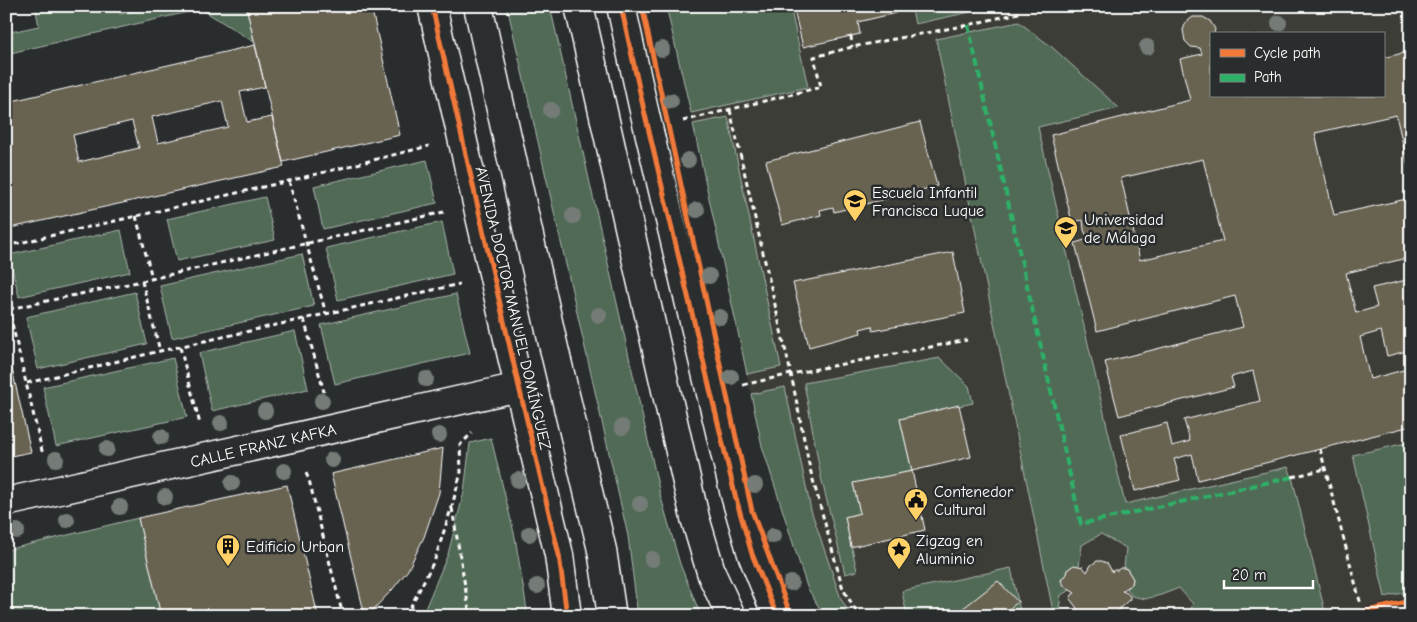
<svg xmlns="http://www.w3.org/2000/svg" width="1417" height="622" viewBox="0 0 1417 622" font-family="'Comic Neue',sans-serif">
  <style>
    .built { fill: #3d3d38; fill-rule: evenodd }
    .green { fill: #516a57; stroke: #a8b4ab }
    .building { fill: #686251; stroke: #fff; fill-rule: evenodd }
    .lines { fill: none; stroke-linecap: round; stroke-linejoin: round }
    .minor-casing { stroke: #fff; stroke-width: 31 }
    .major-casing { stroke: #fff; stroke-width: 31 }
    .path { stroke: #fff; stroke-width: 3; stroke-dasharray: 5 4; stroke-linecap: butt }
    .minor { stroke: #2a2d2e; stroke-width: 28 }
    .major { stroke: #2a2d2e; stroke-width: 28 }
    .quiet { stroke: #2db169; stroke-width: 4; stroke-dasharray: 8 4; stroke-linecap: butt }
    .cycleway-casing { stroke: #2a2d2e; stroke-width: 8 }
    .cycleway { stroke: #f17a3a; stroke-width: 5 }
    .tree { fill: #747c77 }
    .labels { text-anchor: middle; stroke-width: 5; stroke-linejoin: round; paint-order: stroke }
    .poi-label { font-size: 16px; fill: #fff; stroke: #2a2d2e; text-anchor: start }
    .street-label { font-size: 16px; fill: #fff; stroke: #2a2d2e }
  </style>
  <rect width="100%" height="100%" fill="#2a2d2e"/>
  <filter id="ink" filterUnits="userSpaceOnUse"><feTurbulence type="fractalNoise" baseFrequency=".02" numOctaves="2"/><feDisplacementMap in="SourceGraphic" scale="10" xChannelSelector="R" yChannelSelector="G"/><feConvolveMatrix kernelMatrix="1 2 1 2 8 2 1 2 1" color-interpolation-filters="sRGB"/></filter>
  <g filter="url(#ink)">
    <path class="built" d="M666,6h745v610h-587l-17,-29 -45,-141 -71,-333zM1211,34h172v62h-172z"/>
    <path class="green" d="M35,6h83l2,8 16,-3 -1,-5h111l8,36 -53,-33 -195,45v-21l33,-7z
      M507,6h43l110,488 20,70 21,52h-63l-10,-80z
      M666,6h124l18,81 -117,26z
      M911,6h87l-83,18z
      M1019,22l34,26 66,60 -81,19 87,377 163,-37 4,10 33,135 -19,4h-123c5,-2 8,-6 10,-12l-14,-16 -18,7 -16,4 -13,-3 -5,-7 5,-5 1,-5 -6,-10 -3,-1 2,-20 -25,-14 -19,11 -3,21 -8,1 -4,3 -1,4 -5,6 1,5 8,5 -9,5 -3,21h-4l-118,-577z
      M728,117l53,250 -34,7 -54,-250z
      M427,160l10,43 -114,26 -9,-43z
      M265,197l10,43 -98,21 -10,-42z
      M442,222l11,52 -115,26 -12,-52z
      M121,230l9,42 -111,25 -10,-42z
      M302,254l12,52 -142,32 -12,-52z
      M135,292l12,52 -109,25 -12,-52z
      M456,294l14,59 -135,31 -14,-59z
      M295,331l13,58 -96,22 -13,-58z
      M173,358l14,59 -131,29 -13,-59z
      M940,358l29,28 4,17 -73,16 12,52 -59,13 7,29 -15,4 12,54 -12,3 -24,-97 -17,-94z
      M785,387l26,123 30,89 10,17h-27l-17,-29 -45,-141 -11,-52z
      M491,438l24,99 13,79h-106l26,-62 16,-62 6,-49z
      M1411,442v149l-26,6 -32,-142z
      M138,518l23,98h-155v-66z
      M1011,568l10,48h-114l-5,-25z"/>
    <path class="building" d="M246,6h125l29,129 -117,27z
      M793,6h101l2,7 -38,9 2,12 -57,13z
      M1193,17h10l7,4 5,8 -1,5h-3l-2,10 2,2v50h172v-38l28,-7v128l-15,-64 -81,18 19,82 77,-17v59l-65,16 10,40 21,-6 -5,-19 39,-9v71l-24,6 -6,-25 -21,6 10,42 41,-11v58l-213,54 -6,-26 -18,5 6,21 -45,11 -14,-56 46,-12 5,23 18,-5 -6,-21 76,-19 -7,-30 -22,6 3,10 -115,29 -14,-54 138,-35 -8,-31 -138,35 -22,-88 13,-4 -4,-9 -1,-10 -11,2 -21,-87 139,-35 -10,-41 22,-5 -2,-6 -9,-1 -6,-6 -2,-11 3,-8zM1203,159l20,82 -83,19 -19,-82z
      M255,45l10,42 -25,5 7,30 25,-5 12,50 -278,62v-130l5,-1 1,3zM222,101l6,26 -70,16 -6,-26zM132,121l7,27 -60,14 -6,-27z
      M920,122l17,64 -103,26 -1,-5 -13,3 1,5 -39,10 -16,-64z
      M953,252l12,61 -92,18 -1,-5 -12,3 1,4 -52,14 -16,-64z
      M6,343l25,109 -25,5z
      M959,405l12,52 -59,14 -12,-52z
      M443,448l-4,45 -15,44 -16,33 -16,20 -25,26h-2l-34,-142z
      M912,471l13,59 -74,17 -6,-30 15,-4 -7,-30z
      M287,485l31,131h-157l-23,-98z
      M1097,561h5l6,3 4,8 2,-2h4l2,-2h4l3,1 6,10 -1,5 -10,7 5,2 3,3v3l-9,8 -6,9h-32l-13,-17 2,-4 3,-2 -10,-6 -4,-7 5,-6 1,-4 4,-3 3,-2 9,2 4,5 4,-7z
      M998,581l20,21 -18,14h-54l11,-3z"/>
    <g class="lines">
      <g class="minor-casing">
        <path id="minor" d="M432,6l87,381 40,168 8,61
          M621,6l22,100 92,389 17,59 25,62
          M6,502l513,-115"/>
      </g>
      <g class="major-casing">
        <path id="major" d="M478,6l75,338 49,206 10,66
          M579,6l116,512 17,57 19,41"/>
      </g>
      <path class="path" d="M851,36l1,11
        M730,110l61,264 19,95 33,120 16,27
        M683,121l138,-34 -7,-30 38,-10 116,-22 55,-13
        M289,181l37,133
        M136,216l16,62
        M6,246l283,-65 140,-35
        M142,281l18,70
        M6,298l37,157
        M9,309l133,-28 302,-69
        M304,319l20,73
        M180,347l20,77
        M27,383l133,-32 300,-67
        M743,385l48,-11 176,-34
        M1320,449l41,156
        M306,473l3,7 34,136
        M1292,477l33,-8
        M452,508l18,108
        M406,616l29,-57 17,-53 9,-34 -1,-27 12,-12"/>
      <use href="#minor" class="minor"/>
      <use href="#major" class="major"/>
      <path class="quiet" d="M968,25l113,499 211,-47"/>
      <g class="cycleway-casing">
        <path id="cycleway" d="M432,6l87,381 40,168 8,61
          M621,6l22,100 92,389 17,59 25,62
          M642,6l110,505 39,105
          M1345,616l66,-15"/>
      </g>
      <use href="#cycleway" class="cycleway"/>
    </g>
    <g class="tree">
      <circle cx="1279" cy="23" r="8"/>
      <circle cx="1147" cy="47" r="8"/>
      <circle cx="662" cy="49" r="8"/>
      <circle cx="671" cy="101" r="8"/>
      <circle cx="551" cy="110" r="8"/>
      <circle cx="688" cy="160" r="8"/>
      <circle cx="697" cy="210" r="8"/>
      <circle cx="573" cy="216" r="8"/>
      <circle cx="709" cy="276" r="8"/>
      <circle cx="599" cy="315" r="8"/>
      <circle cx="720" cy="317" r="8"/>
      <circle cx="731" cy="377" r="8"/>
      <circle cx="426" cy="379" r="8"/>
      <circle cx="322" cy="401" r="8"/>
      <circle cx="265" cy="411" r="8"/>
      <circle cx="221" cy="423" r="8"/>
      <circle cx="622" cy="427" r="8"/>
      <circle cx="439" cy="435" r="8"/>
      <circle cx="161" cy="437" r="8"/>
      <circle cx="107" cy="449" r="8"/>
      <circle cx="56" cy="459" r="8"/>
      <circle cx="332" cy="460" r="8"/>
      <circle cx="284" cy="471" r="8"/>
      <circle cx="518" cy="480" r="8"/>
      <circle cx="232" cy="483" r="8"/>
      <circle cx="755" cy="485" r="8"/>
      <circle cx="165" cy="497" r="8"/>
      <circle cx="640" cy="504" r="8"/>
      <circle cx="120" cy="507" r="8"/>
      <circle cx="67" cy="520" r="8"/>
      <circle cx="17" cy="531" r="8"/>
      <circle cx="529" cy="534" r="8"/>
      <circle cx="773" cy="536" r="8"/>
      <circle cx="652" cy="559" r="8"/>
      <circle cx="791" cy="583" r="8"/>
      <circle cx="537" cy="586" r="8"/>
    </g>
  </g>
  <defs>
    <g id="school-pin" transform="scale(1.25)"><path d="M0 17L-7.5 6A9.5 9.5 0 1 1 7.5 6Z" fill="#ffd166" stroke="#2a2d2e"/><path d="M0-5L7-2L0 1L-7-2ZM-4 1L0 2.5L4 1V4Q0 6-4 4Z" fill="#111"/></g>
    <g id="university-pin" transform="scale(1.25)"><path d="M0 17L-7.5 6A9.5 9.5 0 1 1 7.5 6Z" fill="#ffd166" stroke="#2a2d2e"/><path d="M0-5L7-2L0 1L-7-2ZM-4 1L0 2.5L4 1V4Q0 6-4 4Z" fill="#111"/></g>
    <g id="civic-pin" transform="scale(1.25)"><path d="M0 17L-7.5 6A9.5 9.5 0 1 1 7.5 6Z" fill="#ffd166" stroke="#2a2d2e"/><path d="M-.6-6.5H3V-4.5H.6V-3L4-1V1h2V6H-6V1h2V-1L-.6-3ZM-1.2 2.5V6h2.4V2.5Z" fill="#111"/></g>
    <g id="building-pin" transform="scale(1.25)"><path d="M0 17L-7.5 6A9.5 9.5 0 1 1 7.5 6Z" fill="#ffd166" stroke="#2a2d2e"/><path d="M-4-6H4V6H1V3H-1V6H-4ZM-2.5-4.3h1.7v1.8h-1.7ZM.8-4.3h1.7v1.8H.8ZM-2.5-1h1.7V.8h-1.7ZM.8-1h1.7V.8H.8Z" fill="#111"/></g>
    <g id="sight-pin" transform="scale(1.25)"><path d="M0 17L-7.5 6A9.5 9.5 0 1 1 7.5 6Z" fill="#ffd166" stroke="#2a2d2e"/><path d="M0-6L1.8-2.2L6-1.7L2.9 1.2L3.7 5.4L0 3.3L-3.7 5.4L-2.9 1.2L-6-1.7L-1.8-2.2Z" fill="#111"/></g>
  </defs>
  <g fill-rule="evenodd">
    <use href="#school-pin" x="855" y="201"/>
    <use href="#university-pin" x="1066" y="228"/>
    <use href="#civic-pin" x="916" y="500"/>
    <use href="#building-pin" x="228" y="546"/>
    <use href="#sight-pin" x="899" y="549"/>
  </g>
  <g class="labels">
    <g class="poi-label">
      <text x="872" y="198">Escuela Infantil<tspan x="872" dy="18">Francisca Luque</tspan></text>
      <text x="1084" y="225">Universidad<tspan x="1084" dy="18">de Málaga</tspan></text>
      <text x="934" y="497">Contenedor<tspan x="934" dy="18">Cultural</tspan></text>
      <text x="916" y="546">Zigzag en<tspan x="916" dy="18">Aluminio</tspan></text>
      <text x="246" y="552">Edificio Urban</text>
    </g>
    <g class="street-label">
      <text transform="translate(514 308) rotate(77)" y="6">AVENIDA DOCTOR MANUEL DOMÍNGUEZ</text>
      <text transform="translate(263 445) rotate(-13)" y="6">CALLE FRANZ KAFKA</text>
    </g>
  </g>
  <rect width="1417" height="622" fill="none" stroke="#2a2d2e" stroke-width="25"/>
  <rect x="12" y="12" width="1392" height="597" fill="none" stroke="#fff" stroke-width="2" filter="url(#ink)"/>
  <rect x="1210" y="32" width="175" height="65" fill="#2a2d2e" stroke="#7f8182"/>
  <rect x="1220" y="49" width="25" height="8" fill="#f17a3a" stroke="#7f8182"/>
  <text x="1254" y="58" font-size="15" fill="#ffffff">Cycle path</text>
  <rect x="1220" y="74" width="25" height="8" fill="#2db169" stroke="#7f8182"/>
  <text x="1254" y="82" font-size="15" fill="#ffffff">Path</text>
  <path d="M1224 580v8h89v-8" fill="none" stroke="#ffffff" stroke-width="2.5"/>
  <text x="1232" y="580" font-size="15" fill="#ffffff" stroke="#2a2d2e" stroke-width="4" paint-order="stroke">20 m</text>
</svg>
